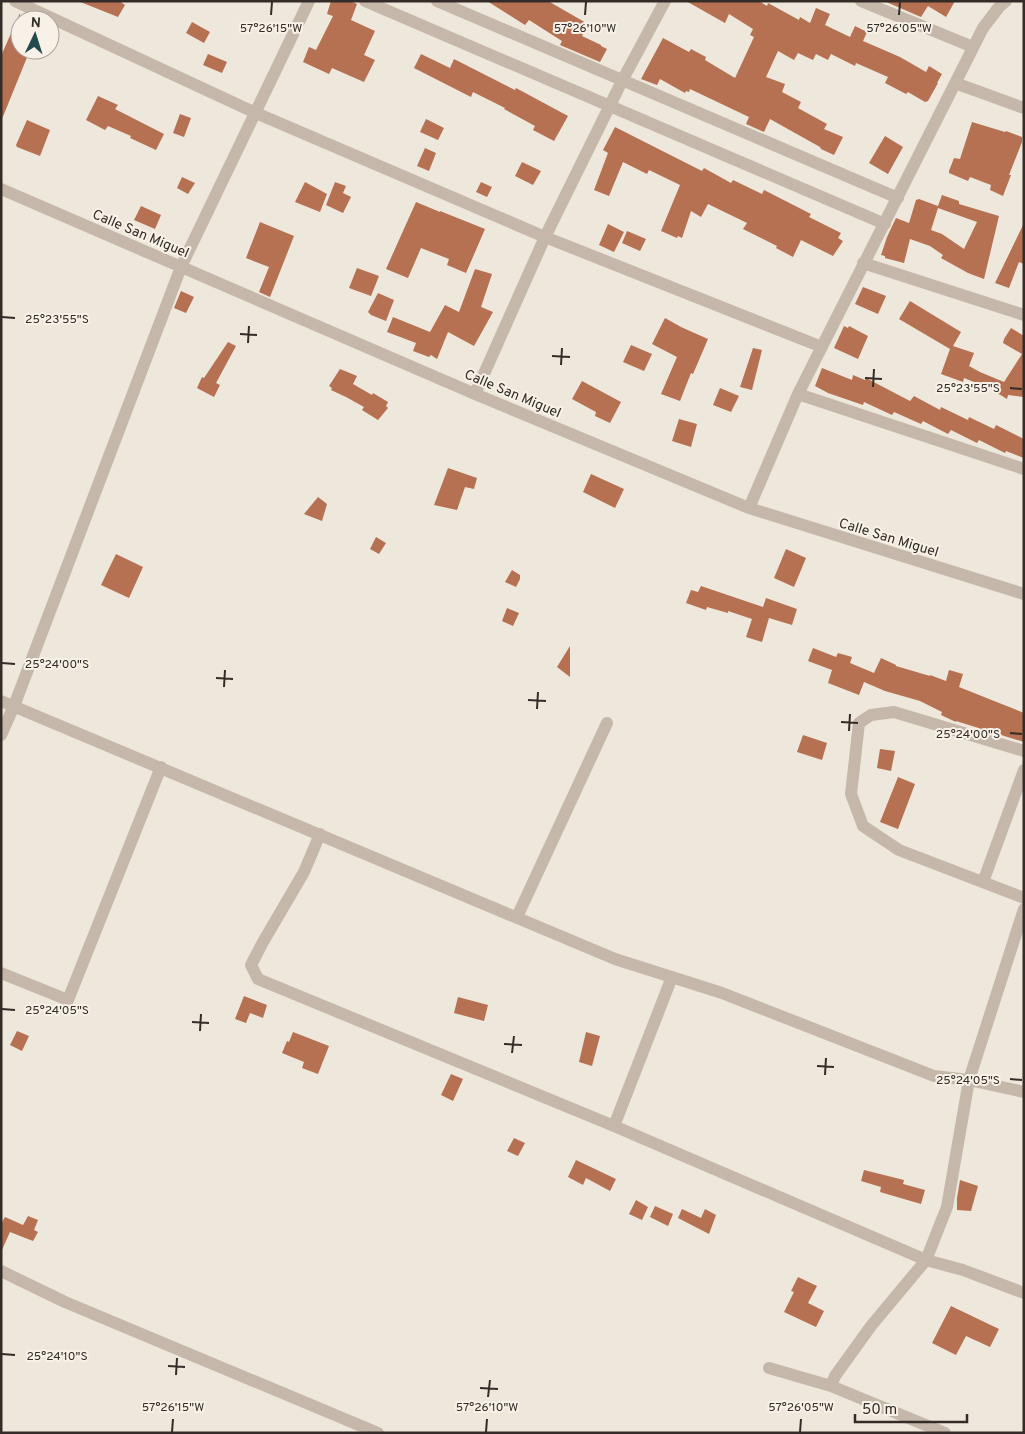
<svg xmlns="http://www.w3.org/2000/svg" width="1025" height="1434" viewBox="0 0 1025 1434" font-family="Overpass,sans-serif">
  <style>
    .building { fill: #b67052; fill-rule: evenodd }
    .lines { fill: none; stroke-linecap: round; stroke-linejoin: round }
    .minor { stroke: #c5b8aa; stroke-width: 12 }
    .ticks { fill: none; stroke: #332c28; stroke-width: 2 }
    .labels { text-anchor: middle; stroke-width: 4; stroke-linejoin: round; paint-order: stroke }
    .street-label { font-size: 14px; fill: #332c28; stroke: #f7f1e8 }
    .ticks-label { font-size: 12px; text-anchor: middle; fill: #332c28; stroke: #f7f1e8; stroke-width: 4; stroke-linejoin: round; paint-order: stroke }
  </style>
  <rect width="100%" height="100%" fill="#eee7dc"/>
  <path class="building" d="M78,1h41l6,4 -7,12z
    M331,1h19l7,3 -6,16 24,11 -11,24 11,5 -11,22 -32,-14 -3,6 -26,-12 6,-15 7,3 17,-34 -6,-2z
    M487,1h61l40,23 -6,12 19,9v1l6,3 -7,13 -40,-17 2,-4 -33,-21 -4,5z
    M686,1h73l8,5 1,-3 31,17 1,-3 10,6 6,-15 14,6 -5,11 25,12 5,-11 12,6 -4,9 37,16 26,15 3,-6 13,8 -5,9h1l-10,18 -3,1 -17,-10 -2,2 -21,-11 3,-6 -32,-14 -1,3 -24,-12 -3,6 -12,-6 -3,6 -15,-7 -4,7 -16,-9 -12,26 19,7 -3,8 19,10 -3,6 29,16 -3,5 19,8 -9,18 -13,-6 -1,-2 -50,-28 -6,13 -18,-8 3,-7 -59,-28 -1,3 -3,-1 -1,2 -25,-14 -3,6 -16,-6 22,-41 26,14 2,-3 15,8 -1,3 30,18 19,-41 -4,-2 3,-6 -24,-15 -4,9z
    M884,1h71l-9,16 -18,-11 -7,11z
    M20,13v37h10l-28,69 -1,-63z
    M192,22l18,10 -6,11 -18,-10z
    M208,54l19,8 -5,11 -19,-8z
    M421,54l29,14 4,-9 61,31 1,-2 52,28 -14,25 -21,-11 2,-4 -31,-17 1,-1 -32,-16 -2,5 -57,-29z
    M98,96l20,9 -3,4 49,25 -8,16 -26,-12 1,-2 -23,-10 -3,4 -19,-10z
    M180,114l11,4 -7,19 -11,-4z
    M426,119l18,9 -6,12 -18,-8z
    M27,120l23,10 -10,26 -23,-9 -1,-2z
    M972,122l33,10 1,-1 16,6v5l-13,33h2l-8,21 -13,-6 1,-5 -21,-8 -2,4 -19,-8v-2l5,-13 6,1z
    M615,127l87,44 2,-3 27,15 2,-3 29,14 2,-4 47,24 -2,3 32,16 -3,5 5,3 -10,15 -32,-16 -8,17 -17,-9 1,-2 -34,-17 4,-6 -39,-19 -7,13 -10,-6 -9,27 -4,-2 -1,2 -16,-7 19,-46 -31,-15 -2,4 -24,-12 -14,34 -15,-6 14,-37 -5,-3z
    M885,136l18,11 -15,27 -19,-11z
    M425,148l11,5 -7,18 -12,-5z
    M522,162l19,9 -8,14 -18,-9z
    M182,177l13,6 -7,11 -11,-6z
    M305,182l22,12 -7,18 -25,-10z
    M335,182l11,4 -3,7 8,4 -8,16 -17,-8z
    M481,182l11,5 -5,10 -11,-5z
    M942,195l17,6v3l40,12 -15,63 -16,-6 -27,-15 2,-3 -13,-9 -20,-7 -6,24 -19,-5v-2l-4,-1 6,-18 9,-19 13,5 7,-23 3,-1 19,7zM938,208l39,14 -13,27 -22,-15 -11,-4z
    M416,202l24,10v-1l45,18 -19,44 -19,-8 2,-6 -28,-11 -13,30 -22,-9z
    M141,206l20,9 -6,14 -21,-9z
    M260,222l34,14 -24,61 -11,-5 10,-25 -23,-9z
    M1024,223v41l-5,-2 -10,26 -14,-5z
    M608,224l16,8 -10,20 -15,-7z
    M627,231l19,8 -6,12 -18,-8z
    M357,268l22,8 -8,20 -22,-8z
    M475,269l17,5 -11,33 12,5 -19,34 -26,-14 -11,27 -6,-4 -2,2 -16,-6 3,-8 -29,-11 6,-15 37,15 15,-27 14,7z
    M863,287l23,9 -8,18 -23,-10z
    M181,291l13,6 -8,16 -12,-5z
    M378,293l16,7 -8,21 -15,-6 -3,-3z
    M910,301l51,31 -8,14 21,7 -5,13 11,6 24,10 18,-28 -19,-11 1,-4 7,-11 13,8v61l-16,-2 -1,4 -18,-11 -25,-10 -1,4 -22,-8 9,-25 -51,-30z
    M665,318l16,9 27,12 -15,35 -2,-1 -11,28 -19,-7 16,-37 -25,-13z
    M844,326l4,2 1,-2 19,10 -10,23 -24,-11z
    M228,342l8,4 -20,37 4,2 -6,12 -17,-9 5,-11 2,1z
    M631,345l21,9 -8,17 -21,-9z
    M753,348l9,2 -10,40 -12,-3z
    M822,368l30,12 1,-5 12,5 1,-2 44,23 4,-5 26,14 1,-3 27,13 1,-3 25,12 2,-4 28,14v19l-18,-7 -1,2 -26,-13 -2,3 -26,-13 -3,4 -25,-13 -2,3 -27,-12 -2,3 -28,-13 -1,3 -35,-12 -13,-7z
    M340,369l17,7 -4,8 19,11 1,-2 15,9 -2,4 2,2 -10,12 -16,-10 2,-3 -18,-10 -15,-7 1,-2 -3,-2z
    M582,381l39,21 -11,21 -15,-7 1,-4 -24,-13z
    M720,388l19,8 -8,16 -18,-7z
    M679,419l18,5 -6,23 -19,-6z
    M448,468l29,10 -3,11 -9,-2 -8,23 -23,-5z
    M591,474l33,15 -9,19 -32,-16z
    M318,497l9,7 -5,17 -18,-7z
    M376,537l10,6 -7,11 -9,-5z
    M786,549l20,9 -12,29 -20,-9z
    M116,554l27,13 -14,31 -28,-13z
    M512,570l8,5v4l-4,8 -11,-5z
    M701,586l62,21 3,-9 31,11 -5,16 -23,-7 -7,24 -16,-5 6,-18 -24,-8v2l-21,-6 -1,3 -20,-7 5,-13 7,2z
    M507,608l12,5 -6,13 -11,-5z
    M570,646v31l-13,-10z
    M813,648l23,9 2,-4 14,4 -2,6 24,10 7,-15 15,7v1l34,10v-1l16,6 3,-11 14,4 -4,13 65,26v29l-68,-21v1l-15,-7 1,-3 -22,-11 -35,-10 -21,-9 -5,13 -31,-12 4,-13 -24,-9z
    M803,735l24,8 -5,17 -25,-8z
    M880,749l15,2 -4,20 -14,-3z
    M898,777l17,7 -17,45 -18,-7z
    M244,996l23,9 -4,13 -13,-5 -4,10 -11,-4z
    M458,997l30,8 -4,16 -30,-8z
    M17,1031l12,5 -7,15 -12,-6z
    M293,1032l36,14 -11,28 -16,-6 2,-6 -22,-9 5,-12 2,1z
    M586,1032l14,4 -8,30 -13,-4z
    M451,1074l12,5 -10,22 -12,-6z
    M514,1138l11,5 -7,13 -11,-5z
    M576,1160l40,19 -6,12 -24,-13 -3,7 -15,-8z
    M864,1170l40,10 -1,4 22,6 -4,14 -41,-12 1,-5 -20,-6z
    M960,1180l18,6 -7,25 -14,-1v-12z
    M636,1200l12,7 -6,13 -13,-6z
    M655,1206l18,8 -5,12 -18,-9z
    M682,1209l19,9 4,-9 11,6 -7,19 -31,-16z
    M28,1216l10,4 -4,10 4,2 -5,9 -23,-9 -9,20v-28l4,-7 18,8z
    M798,1277l19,9 -9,17 16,8 -8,16 -32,-15 10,-20 -3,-1z
    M951,1306l48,23 -9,18 -24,-11 -10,19 -24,-12z"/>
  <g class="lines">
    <path class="minor" d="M15,1l241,112 289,124 277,110
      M365,1l520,223
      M437,1l461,197
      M861,1l112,46
      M955,83l69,25
      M1,189l474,205 274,114 275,86
      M863,263l161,52
      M475,394l70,-157 77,-156 43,-80
      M798,394l226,75
      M749,508l49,-114 185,-366 16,-21 7,-6
      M1,701l614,258 107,34 212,83 35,4 55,12
      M1,735l13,-29 167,-439 128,-266
      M1024,751l-130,-39 -23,3 -12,8 -8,71 12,32 36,24 125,48
      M320,834l-16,38 -41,70 -12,23 7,14 356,147 312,134 37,10 61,23
      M983,882l41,-112
      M517,917l90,-194
      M1,973l67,27 93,-233
      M614,1126l58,-149
      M1,1271l64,31 313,131
      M769,1368l62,18 114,47
      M831,1386l4,-10 36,-50 55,-66 21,-53 22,-127 55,-171"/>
  </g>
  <path class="ticks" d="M271,15l1,-13M585,15l1,-13M899,15l1,-13M2,317l13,1M240,334l17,1M248,343l1,-17M552,356l18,1M561,365l1,-17M865,378l17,1M873,387l1,-18M1010,388l12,1M2,663l13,1M216,678l17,1M224,687l1,-17M528,700l18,1M537,709l1,-17M841,722l17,1M849,731l1,-17M1010,733l12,1M2,1009l13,1M192,1022l17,1M200,1031l1,-17M504,1044l18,1M512,1053l2,-17M817,1066l17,1M825,1075l1,-17M1010,1079l12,1M2,1354l13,1M168,1366l17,1M176,1375l1,-17M480,1388l18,1M488,1397l2,-17M172,1432l1,-13M486,1432l1,-13M800,1432l1,-13"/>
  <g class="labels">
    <g class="street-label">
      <text transform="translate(141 233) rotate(23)" y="5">Calle San Miguel</text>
      <text transform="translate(513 393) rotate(23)" y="5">Calle San Miguel</text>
      <text transform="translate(889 537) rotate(17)" y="5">Calle San Miguel</text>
    </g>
  </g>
  <g class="ticks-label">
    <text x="271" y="32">57°26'15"W</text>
    <text x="585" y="32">57°26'10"W</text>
    <text x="899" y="32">57°26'05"W</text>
    <text x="57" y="323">25°23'55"S</text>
    <text x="968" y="392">25°23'55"S</text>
    <text x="57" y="668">25°24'00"S</text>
    <text x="968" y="738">25°24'00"S</text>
    <text x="57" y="1014">25°24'05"S</text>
    <text x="968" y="1084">25°24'05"S</text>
    <text x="57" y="1360">25°24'10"S</text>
    <text x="173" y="1411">57°26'15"W</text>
    <text x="487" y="1411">57°26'10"W</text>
    <text x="801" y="1411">57°26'05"W</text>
  </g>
  <rect width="1025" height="1434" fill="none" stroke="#332c28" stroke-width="5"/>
  <g transform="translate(35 35) rotate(4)"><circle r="24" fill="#f7f1e8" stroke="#a9a29b"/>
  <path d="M0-4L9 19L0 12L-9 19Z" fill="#234a4f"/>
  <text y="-8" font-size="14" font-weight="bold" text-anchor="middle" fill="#332c28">N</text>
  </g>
  <path d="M855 1414v8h112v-8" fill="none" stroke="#332c28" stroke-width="2.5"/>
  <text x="862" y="1414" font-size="15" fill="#332c28" stroke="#f7f1e8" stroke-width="4" paint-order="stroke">50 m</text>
</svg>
